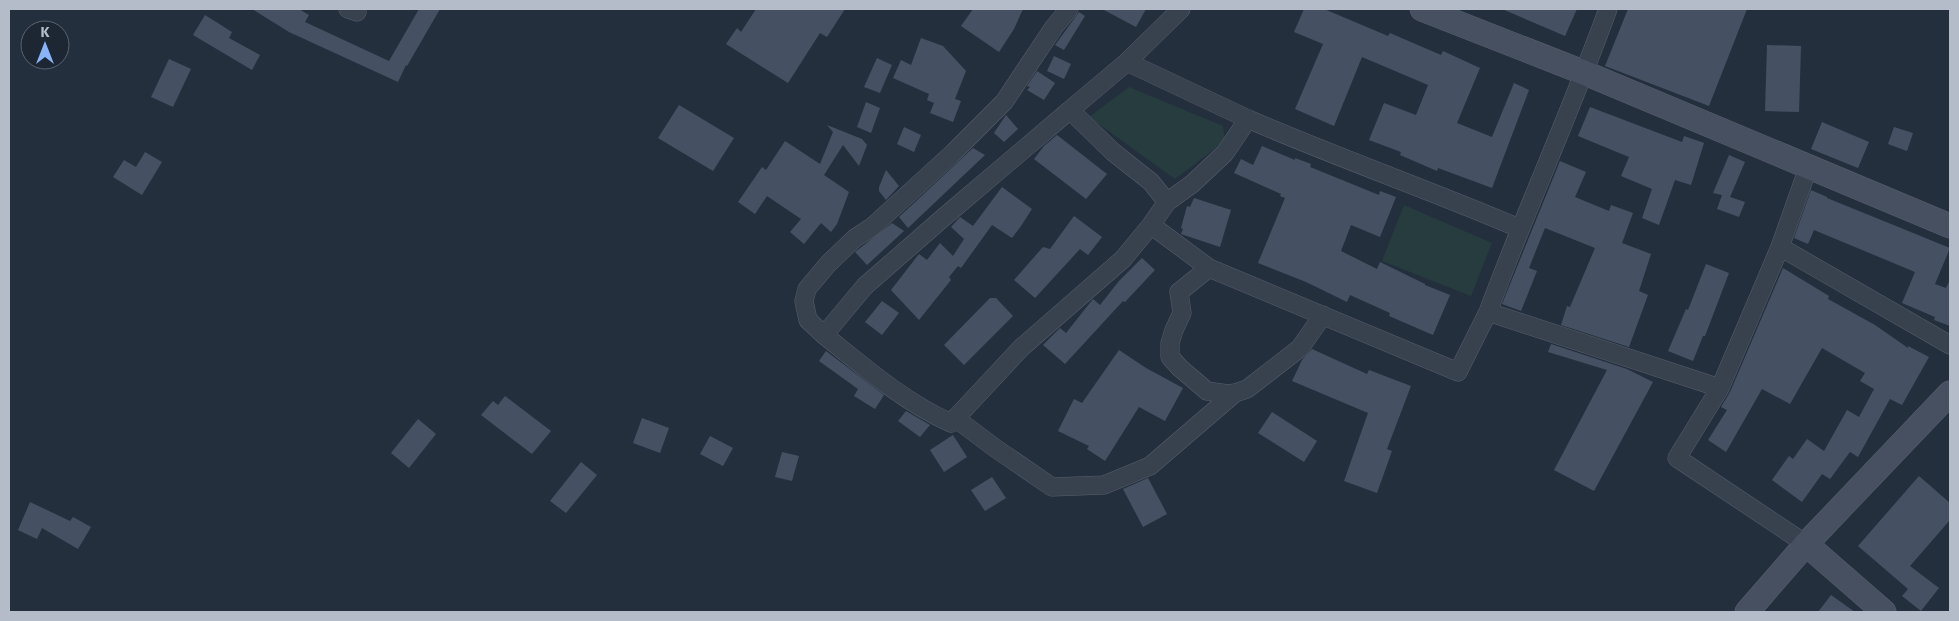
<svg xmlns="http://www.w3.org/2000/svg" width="1959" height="621" viewBox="0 0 1959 621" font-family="'Fira Sans',sans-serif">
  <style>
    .green { fill: #263c3f }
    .building { fill: #455162 }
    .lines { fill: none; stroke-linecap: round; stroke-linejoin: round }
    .street-casing { stroke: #565f6c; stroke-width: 19 }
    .secondary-casing { stroke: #565f6c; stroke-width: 25 }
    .street { stroke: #38414e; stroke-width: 18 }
    .secondary { stroke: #465061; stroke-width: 24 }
  </style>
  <rect width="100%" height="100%" fill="#242f3e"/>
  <path class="green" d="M1129,87l94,39 2,15 -50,38 -86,-62z
    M1404,205l88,38 -21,53 -89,-35z"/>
  <path class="building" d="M252,9h47l10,6 -4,7 84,39 30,-52h21l-33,57 -1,-1 -8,17 -109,-50z
    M756,9h89l-18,28 -7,-4 -32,50 -62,-39 11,-16 4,4z
    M973,9h50l-9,20 -15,23 -38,-26z
    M1102,9h44l-10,18z
    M1304,9h20l64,27 2,-3 51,22 2,-4 37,17 -23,55 35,14 22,-54 15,7 -37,98 -54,-20 -1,3 -37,-16 1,-3 -32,-12 15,-37 32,12 12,-30 -66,-28 -28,69 -39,-17 28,-65 -29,-12z
    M1502,9h75l-12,27z
    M1628,9h119l-38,97 -104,-40z
    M1079,12l6,4 -21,34 -9,-5z
    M205,15l27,17 -3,6 31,17 -8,15 -59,-35z
    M921,38l22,8 23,25 -11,28 6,2 -8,21 -23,-9 4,-10 -7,-3 2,-6 -36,-16 8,-18 10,5z
    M1767,45l34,1 -2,66 -34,-1z
    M1054,56l17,8 -7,15 -17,-8z
    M877,58l15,7 -12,28 -16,-6z
    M169,59l22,10 -18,38 -22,-10z
    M1037,71l18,12 -11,17 -17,-10 3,-3 -3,-1z
    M866,102l14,6 -9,25 -14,-6z
    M679,105l55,33 -21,33 -55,-33z
    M1590,107l92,35 2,-6 20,7 -13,42 -16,-5 -16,45 -17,-7 10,-29 -31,-13 8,-19 -51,-21z
    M1006,115l12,14 -14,13 -10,-9z
    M1822,122l47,20 -11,26 -47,-19z
    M827,125l35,14 5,6 -8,21 -16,-21 -19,30 25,17 -12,32 -6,8 -10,-9 -17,21 -14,-12 11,-13 -34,-23 -12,18 -17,-12 24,-35 4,3 19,-29 35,23 13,-32z
    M904,127l17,8 -7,17 -17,-8z
    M1894,127l19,6 -6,18 -19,-7z
    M1057,135l50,39 -21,25 -52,-40 10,-13z
    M1262,146l33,14v-2l16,6 -1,3 69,28 1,-4 16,6 -16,40 -29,-12 -10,26 36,18 3,-7 45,22v1l25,10 -17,40 -44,-19 1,-3 -40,-18 -3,7 -41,-20 -48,-19 27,-65 -5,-2 1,-2 -47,-21 7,-14 12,6z
    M973,148l12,7 -77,73 -9,-11z
    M145,152l17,10 -20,33 -29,-18 11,-17 12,7z
    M1729,155l16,7 -15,35 15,5 -6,15 -22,-8 5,-14 -9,-2z
    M1560,161l26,11 -11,25 34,14 2,-6 22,8 -11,30 29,11 -12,37 9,4 -19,52 -68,-22 6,-19 3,1 25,-59 -50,-20 -16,40 8,3 -16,40 -19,-7z
    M886,170l13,16 -13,14 -7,-9v-4z
    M1002,187l30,22 -11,17 -9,12 -20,-13 -31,43 -3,-2 -9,11 2,3 -32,40 -28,-30 28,-36 8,6 13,-17 13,13 11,-17 -13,-12 9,-10 13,9z
    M1811,190l16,7v1l123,50 -15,36 11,4 4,-8v46l-16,-6 1,-3 -33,-14 13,-31 -101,-42 -6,14 -14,-6z
    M1194,198l37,12 -11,37 -39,-13 2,-5 -2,-1 6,-22 3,1z
    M1074,216l28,21 -14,18 -8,-6 -45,49 -21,-18 29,-33 7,2z
    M892,223l12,8 -37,34 -12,-13z
    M1142,258l13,12 -30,32 -2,-1 -58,63 -22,-19 17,-17 6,5 27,-34 7,6 19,-24z
    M1706,264l23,9 -24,63h-2l-10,25 -25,-10 18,-42 2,1z
    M1783,268l46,28 -1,3 47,26 33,23v-2l21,11 -27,48 -12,-6 -32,58 -8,-5 -20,27 -8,-5 -20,28 -30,-22 17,-24 4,3 14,-20 17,12 23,-41 12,7 15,-28 -14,-8 5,-8 -43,-25 -32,56 -28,-15 -36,63 -18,-12 19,-30 -6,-3 9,-15z
    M990,298h6l17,18 -49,49 -20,-20z
    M882,301l17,12 -17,22 -17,-13z
    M1551,344l76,25 26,13 -59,109 -40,-21 53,-100 -59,-18z
    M1312,349l55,25 2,-4 42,16 -24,63 5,2 -15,42 -33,-12 24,-68 -76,-32 10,-21z
    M1119,350l27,18 37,20 -18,33 -26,-14 -34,54 -18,-12 2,-3 -31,-15 16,-32 8,4z
    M826,351l58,44 -9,14 -21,-13 4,-7 -39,-28z
    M505,396l46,35 -19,23 -51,-39 12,-14 5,4z
    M906,411l24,14 -10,12 -22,-16z
    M1272,412l45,29 -13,21 -46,-29z
    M642,418l27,10 -9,25 -27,-10z
    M418,419l18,15 -27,34 -18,-15z
    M953,435l14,22 -23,15 -14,-22z
    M710,436l23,12 -10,18 -23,-12z
    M782,452l17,4 -7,25 -17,-4z
    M581,462l16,13 -31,38 -16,-12z
    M1919,476l31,27v17l-40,46 29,22 -18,23 -19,-15 6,-7 -50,-43z
    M992,477l14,21 -21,13 -14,-21z
    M1148,478l19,36 -24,13 -20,-38z
    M30,502l40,19 3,-4 18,10 -13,22 -36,-21 -5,11 -19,-9z
    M1831,595l24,17h-37z"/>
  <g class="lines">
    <g class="street-casing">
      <path id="street" d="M348,9l9,3
        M1181,9l-54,53 121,57
        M1608,9c-37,102 -82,201 -120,303l232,76
        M1127,62l-57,48 43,42 38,30 16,20
        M1070,110l-126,107 -79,69 -41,49c40,32 80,67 127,88l71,-76 101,-88 28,-34
        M1808,168l-28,79 170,98
        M1780,247l-60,141 -43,70 129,86
        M1209,268l-30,24 3,21 -8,17 -4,13v14l10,11 27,23 21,3 7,-1 12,-4 53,-41 23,-33
        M1488,312l-30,60 -249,-104 -58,-43 16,-23 25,-18 33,-31 23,-34c90,39 182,71 271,109
        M824,335l-16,-15 -4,-19 3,-12 21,-25 27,-26 17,-11 81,-74 51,-51 50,-75 15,-18
        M955,418l40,30 57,39 52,-2 46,-19 85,-73"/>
    </g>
    <g class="secondary-casing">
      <path id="secondary" d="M1422,9l163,64 365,153
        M1806,544l78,68
        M1747,612l59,-68 144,-151"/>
    </g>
    <use href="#street" class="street"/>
    <use href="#secondary" class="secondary"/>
  </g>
  <rect width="1959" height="621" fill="none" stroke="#b4bcc9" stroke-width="20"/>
  <g transform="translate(45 45)"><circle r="24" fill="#1d2633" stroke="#59626f"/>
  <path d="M0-4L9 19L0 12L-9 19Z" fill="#8ab4f8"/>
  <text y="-8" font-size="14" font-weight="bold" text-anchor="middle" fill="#b4bcc9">K</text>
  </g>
</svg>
